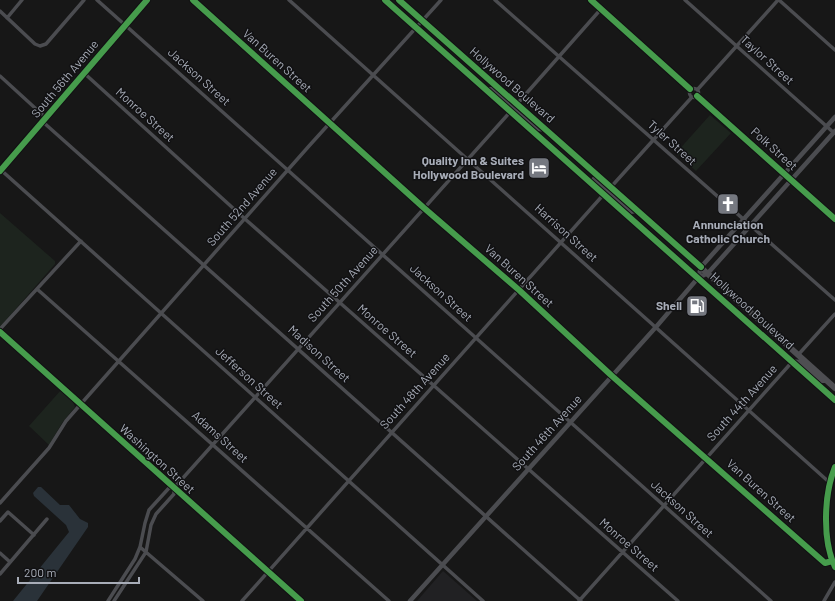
<svg xmlns="http://www.w3.org/2000/svg" width="835" height="601" viewBox="0 0 835 601" font-family="Barlow,sans-serif">
  <style>
    .built { fill: #212123 }
    .green { fill: #1d241e }
    .water { fill: #2a3239 }
    .lines { fill: none; stroke-linecap: round; stroke-linejoin: round }
    .minor { stroke: #4b4c50; stroke-width: 3.5 }
    .tertiary { stroke: #4b4c50; stroke-width: 4.5 }
    .trunk { stroke: #4e4e52; stroke-width: 6 }
    .cycleway-casing { stroke: #111113; stroke-width: 8 }
    .cycleway { stroke: #469c4c; stroke-width: 6 }
    .labels { text-anchor: middle; stroke-width: 3; stroke-linejoin: round; paint-order: stroke }
    .street-label { font-size: 12px; fill: #a8adb8; stroke: #111113 }
    .poi-label { font-size: 12px; font-weight: bold; fill: #a8adb8; stroke: #111113; text-anchor: end }
  </style>
  <rect width="100%" height="100%" fill="#171717"/>
  <path class="built" d="M443,571l34,30h-60z"/>
  <path class="green" d="M710,115l21,18 -35,38 -20,-18z
    M0,213l55,48v3l-55,63z
    M61,390l12,12 2,5 -13,16 -13,22 -20,-19z"/>
  <path class="water" d="M38,487h3l19,18h9l11,14 8,4v4l-51,74h-24l56,-69 -3,-7 -32,-29 -1,-3z"/>
  <g class="lines">
    <path class="minor" d="M97,0l674,601
      M193,0l231,208 95,82 93,86 213,187 7,-2
      M289,0l540,482
      M495,0l340,300
      M591,0l99,89
      M685,0l149,133
      M779,0l56,50
      M0,11l35,33 5,2 6,-2 38,-44
      M7,18l15,-18
      M84,73l161,146 433,382
      M0,76l46,42
      M689.5 93a4.5 4.5 0 1 1 9 0a4.5 4.5 0 1 1-9 0Z
      M698,89l80,-89
      M697,96l138,123
      M517,104l84,-95
      M43,122l538,479
      M1,170l482,431
      M611,187l81,-90
      M37,289l352,312
      M1,333v-5l80,-87
      M798,355l37,-41
      M835,467c-11,27 -13,73 0,100
      M174,488l337,-377
      M0,503l49,-55 17,-27 14,-16 229,-259 132,-146
      M0,521l8,-9 26,23
      M140,547l63,54
      M0,553l10,9
      M0,574l47,-55
      M108,601l27,-42 5,-12 5,-24 4,-13 20,-22h5
      M114,601l32,-49 5,-27 5,-11 18,-20v-6
      M242,601l362,-407
      M579,601l213,-239
      M824,601l11,-19"/>
    <path class="tertiary" d="M0,171l147,-171
      M698,278l10,-5 127,-142
      M0,332l301,269
      M410,601l246,-274 42,-49 3,-11 134,-150"/>
    <path class="trunk" d="M385,0l450,400
      M399,0l212,187 224,201
      M486,90h8l18,15 5,-1
      M511,111l5,-1 3,1 19,17 7,1
      M594,180l9,7 5,1 3,-1
      M604,194l3,-1 7,3 17,15 6,-1
      M792,362l9,1 18,17h7"/>
    <g class="cycleway-casing">
      <path id="cycleway" d="M193,0l231,208 95,82 93,86 213,187 7,-2
        M385,0l450,400
        M399,0l302,267
        M591,0l99,89
        M697,96l138,123
        M0,171l147,-171
        M0,332l301,269
        M835,467c-11,27 -13,73 0,100"/>
    </g>
    <use href="#cycleway" class="cycleway"/>
  </g>
  <defs>
    <g id="hotel-square" transform="scale(1.15)"><rect x="-9" y="-9" width="18" height="18" rx="4" fill="#757880" stroke="#111113"/><path d="M-6-4.5h1.5V1H6V5H4.5V3h-9V5H-6ZM-4 0a1.8 1.8 0 1 1 3.6 0ZM.5 0V-2.5h3Q6-2.5 6 0Z" fill="#fff"/></g>
    <g id="church-square" transform="scale(1.15)"><rect x="-9" y="-9" width="18" height="18" rx="4" fill="#757880" stroke="#111113"/><path d="M-1.2-6h2.4v3.5h3.3v2.4h-3.3V6h-2.4V-.1h-3.3v-2.4h3.3Z" fill="#fff"/></g>
    <g id="fuel-square" transform="scale(1.15)"><rect x="-9" y="-9" width="18" height="18" rx="4" fill="#757880" stroke="#111113"/><path d="M-5.5-6h7V0h2V4h1.3V-2.5L3-4.5l.8-.8L6-3V5H2.5V1h-1V6h-7ZM-4.2-4.7v3.2H.2V-4.7Z" fill="#fff"/></g>
  </defs>
  <g fill-rule="evenodd">
    <use href="#hotel-square" x="539" y="168"/>
    <use href="#church-square" x="728" y="204"/>
    <use href="#fuel-square" x="697" y="306"/>
  </g>
  <g class="labels">
    <g class="street-label">
      <text transform="translate(767 60) rotate(42)" y="4">Taylor Street</text>
      <text transform="translate(277 61) rotate(42)" y="4">Van Buren Street</text>
      <text transform="translate(199 77) rotate(42)" y="4">Jackson Street</text>
      <text transform="translate(65 79) rotate(-50)" y="4">South 56th Avenue</text>
      <text transform="translate(512 85) rotate(41)" y="4">Hollywood Boulevard</text>
      <text transform="translate(145 115) rotate(42)" y="4">Monroe Street</text>
      <text transform="translate(672 143) rotate(42)" y="4">Tyler Street</text>
      <text transform="translate(774 149) rotate(42)" y="4">Polk Street</text>
      <text transform="translate(242 207) rotate(-49)" y="4">South 52nd Avenue</text>
      <text transform="translate(566 233) rotate(42)" y="4">Harrison Street</text>
      <text transform="translate(519 276) rotate(42)" y="4">Van Buren Street</text>
      <text transform="translate(343 284) rotate(-48)" y="4">South 50th Avenue</text>
      <text transform="translate(441 293) rotate(42)" y="4">Jackson Street</text>
      <text transform="translate(752 311) rotate(42)" y="4">Hollywood Boulevard</text>
      <text transform="translate(387 331) rotate(41)" y="4">Monroe Street</text>
      <text transform="translate(319 354) rotate(42)" y="4">Madison Street</text>
      <text transform="translate(249 378) rotate(42)" y="4">Jefferson Street</text>
      <text transform="translate(415 391) rotate(-48)" y="4">South 48th Avenue</text>
      <text transform="translate(742 403) rotate(-48)" y="4">South 44th Avenue</text>
      <text transform="translate(547 433) rotate(-48)" y="4">South 46th Avenue</text>
      <text transform="translate(220 437) rotate(42)" y="4">Adams Street</text>
      <text transform="translate(157 459) rotate(42)" y="4">Washington Street</text>
      <text transform="translate(761 491) rotate(42)" y="4">Van Buren Street</text>
      <text transform="translate(682 509) rotate(42)" y="4">Jackson Street</text>
      <text transform="translate(629 545) rotate(41)" y="4">Monroe Street</text>
    </g>
    <g class="poi-label">
      <text x="524" y="165">Quality Inn &amp; Suites<tspan x="524" dy="14">Hollywood Boulevard</tspan></text>
      <text x="728" y="229" text-anchor="middle">Annunciation<tspan x="728" dy="14">Catholic Church</tspan></text>
      <text x="682" y="310">Shell</text>
    </g>
  </g>
  <path d="M18 577v6h121v-6" fill="none" stroke="#a8adb8" stroke-width="2"/>
  <text x="24" y="577" font-size="12" fill="#a8adb8" stroke="#111113" stroke-width="3" paint-order="stroke">200 m</text>
</svg>
